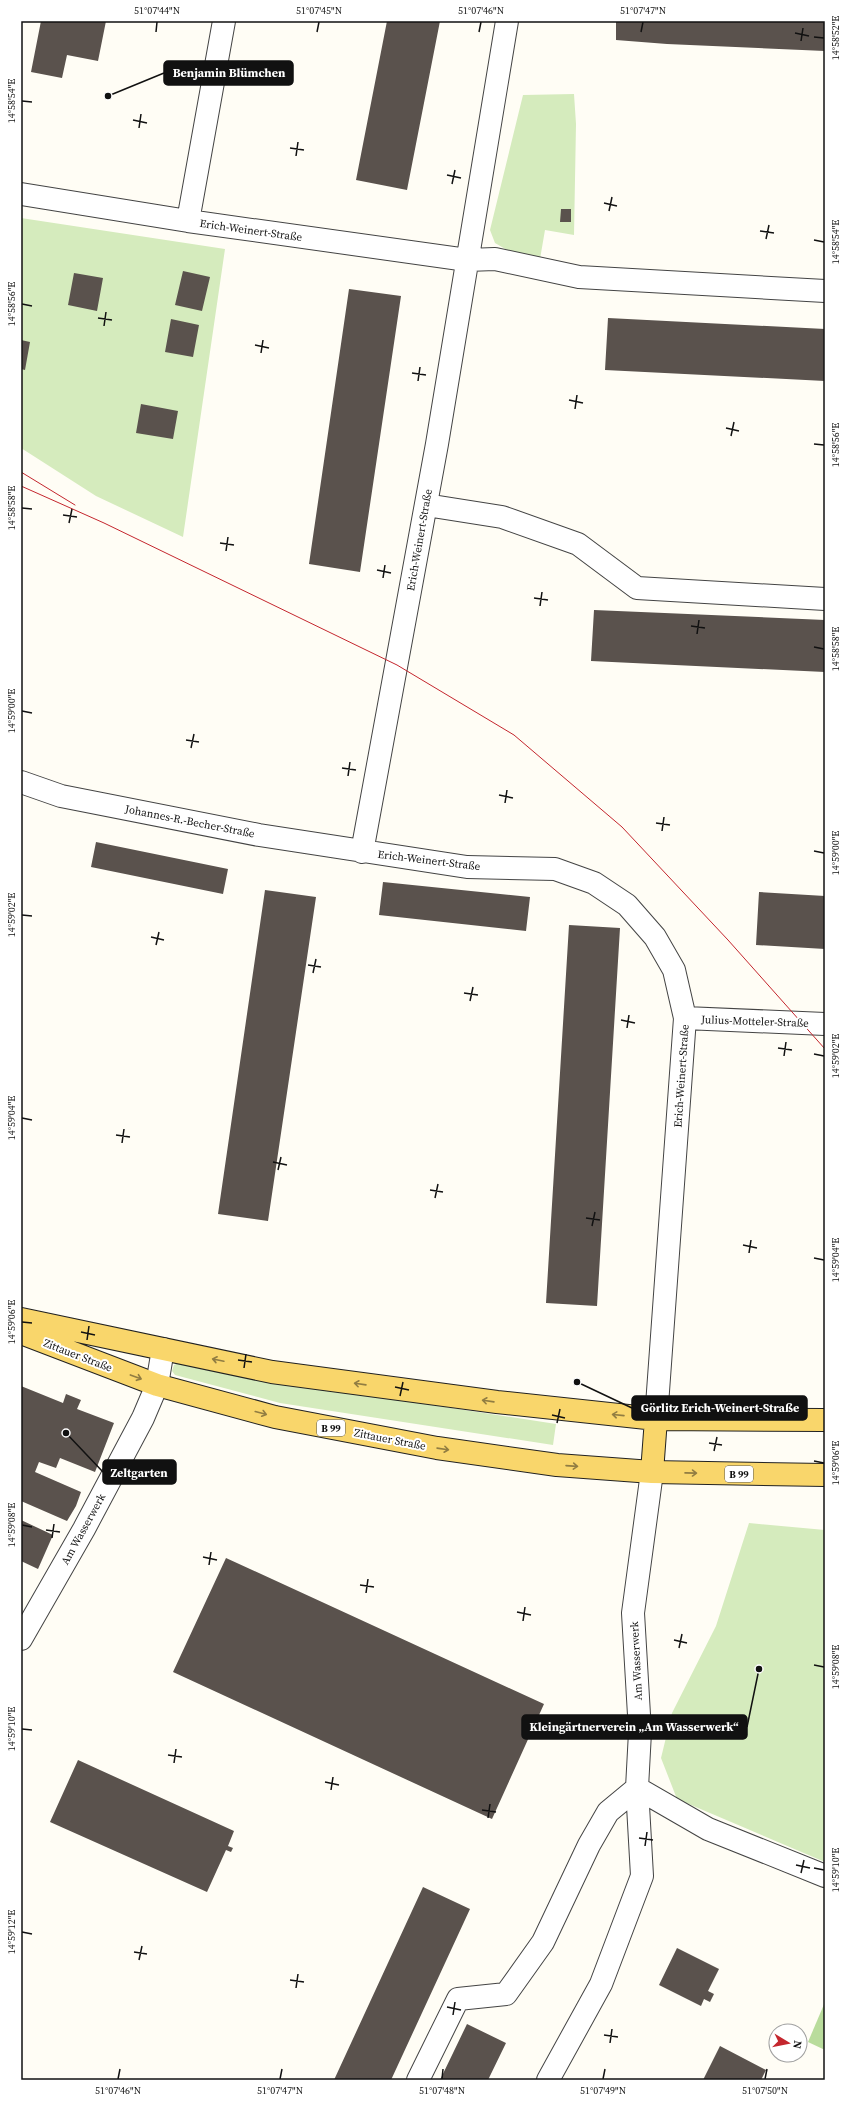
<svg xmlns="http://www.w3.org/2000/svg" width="846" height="2101" viewBox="0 0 846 2101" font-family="'Source Serif 4',serif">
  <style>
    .green { fill: #d5ebbd }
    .forest { fill: #b9dc9c }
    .building { fill: #5a524d }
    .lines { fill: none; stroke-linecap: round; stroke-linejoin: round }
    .minor-casing { stroke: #444; stroke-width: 24 }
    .major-casing { stroke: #222; stroke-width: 24 }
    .minor { stroke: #fff; stroke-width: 22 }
    .major { stroke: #f9d66b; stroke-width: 22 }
    .tram { stroke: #c4262e; stroke-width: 1 }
    .oneway { stroke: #917d42 }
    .ticks { fill: none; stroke: #111; stroke-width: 1.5 }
    .labels { text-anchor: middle; stroke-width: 4; stroke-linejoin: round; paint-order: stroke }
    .shield { fill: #fff; stroke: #585858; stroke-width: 1 }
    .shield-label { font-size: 10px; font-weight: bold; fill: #111 }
    .street-label { font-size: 11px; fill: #111; stroke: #fff }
    .leader { fill: none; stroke: #111; stroke-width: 1.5 }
    .callout-dot { fill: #111; stroke: #fff; stroke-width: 1.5 }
    .callout { fill: #111; stroke: #111; stroke-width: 1.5 }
    .callout-label { font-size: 12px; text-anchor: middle; font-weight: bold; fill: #fff }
    .neatline { fill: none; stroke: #111; stroke-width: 1.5 }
    .ticks-label { font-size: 10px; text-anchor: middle; fill: #111 }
  </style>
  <rect width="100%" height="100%" fill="#fffdf5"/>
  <path class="green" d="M574,94l2,30 -2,111 -29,-5 -5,29 -33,-9 -12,-7 -5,-13 33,-135z
    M21,218l204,31 -42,288 -87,-41 -75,-48z
    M178,1363l93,17 285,44 -3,21 -273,-42 -105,-28 -3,-4 2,-6z
    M749,1523l76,7v332l-148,-63 -16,-41 11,-45 44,-87z"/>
  <path class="forest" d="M825,2002v48l-17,-8z"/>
  <path class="building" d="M41,21h65l-8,40 -31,-6 -5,23 -31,-6z
    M387,21h53l-33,169 -51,-10z
    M616,21h209v30l-158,-7 -51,-4z
    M561,209h10v13h-11z
    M183,271l27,6 -8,34 -27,-6z
    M74,273l29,5 -6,33 -29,-6z
    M349,289l52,7 -41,276 -51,-8z
    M608,318l217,11v52l-220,-11z
    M171,319l28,6 -6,32 -28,-5z
    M21,340l9,2 -5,28 -4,-1z
    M141,404l37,7 -5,28 -37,-6z
    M594,610l231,10v52l-234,-11z
    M96,842l132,27 -5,25 -132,-27z
    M383,882l147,15 -4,34 -147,-16z
    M265,890l51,7 -48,324 -50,-7z
    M759,892l66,4v53l-69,-4z
    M569,925l51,3 -23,378 -51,-3z
    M21,1386l42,17 3,-9 15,6 -4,9 37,14 -19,49 -35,-14 -4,10 -17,-6 -4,10 46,20 -5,14 -9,15 -46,-20z
    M21,1520l32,15 -15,34 -17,-8z
    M226,1558l318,146 -52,115 -319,-147z
    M78,1760l156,71 -6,15 5,2 -2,4 -5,-2 -19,42 -157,-70z
    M423,1887l47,22 -79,171h-57z
    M677,1948l42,21 -11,22 6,3 -4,8 -6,-3 -3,7 -42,-21z
    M467,2024l39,19 -18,37h-48z
    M720,2046l46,24 -5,10h-58z"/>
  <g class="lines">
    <g class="minor-casing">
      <path id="minor" d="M224,21l-36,200 279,39 28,-1 84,18 246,14
        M21,194l167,27
        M426,505l76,12 76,27 59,44 188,11
        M21,782l40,14 198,39 208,32 88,2 39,14 33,22 28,32 19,33 11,48 -29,401
        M362,852l75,-408 70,-423
        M685,1018l140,6
        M21,1639l63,-110 59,-111 14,-33 6,-36
        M637,1788l71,41 117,47
        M418,2080l40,-81 48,-5 37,-52 46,-97 19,-33 29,-24
        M548,2080l53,-96 41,-108 -5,-88 3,-56 -7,-119 19,-141"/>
    </g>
    <g class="major-casing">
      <path id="major" d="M21,1319l251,53 225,30 159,17 169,1
        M21,1333l136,52 118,32 162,31 120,17 95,7 173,3
        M652,1472l4,-53"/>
    </g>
    <use href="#minor" class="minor"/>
    <use href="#major" class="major"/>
    <path class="tram" d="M21,472l54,33
      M21,486l83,37 293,142 117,70 108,92 106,113 97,109"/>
  </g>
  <defs><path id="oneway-shaft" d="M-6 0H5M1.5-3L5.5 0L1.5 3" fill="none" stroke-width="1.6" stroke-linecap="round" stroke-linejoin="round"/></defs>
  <g class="oneway">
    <use href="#oneway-shaft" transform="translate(218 1360) rotate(-168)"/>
    <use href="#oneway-shaft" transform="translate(136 1377) rotate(20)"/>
    <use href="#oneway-shaft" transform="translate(360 1384) rotate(-172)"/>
    <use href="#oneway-shaft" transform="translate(488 1401) rotate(-172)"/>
    <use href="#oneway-shaft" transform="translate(261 1413) rotate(15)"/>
    <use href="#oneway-shaft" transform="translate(618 1415) rotate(-174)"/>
    <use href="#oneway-shaft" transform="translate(443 1449) rotate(8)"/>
    <use href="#oneway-shaft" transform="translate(572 1466) rotate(4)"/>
    <use href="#oneway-shaft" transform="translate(691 1473) rotate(1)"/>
  </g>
  <path class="ticks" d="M156,32l1,-10M317,32l2,-10M479,32l2,-10M641,32l2,-10M795,33l14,3M814,37l10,1M801,41l2,-13M22,101l10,1M133,120l14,3M139,128l2,-14M290,148l14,2M296,156l2,-14M447,175l14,3M452,184l3,-14M604,203l13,3M609,211l3,-14M760,231l14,2M766,239l3,-14M814,240l10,2M22,304l10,2M98,318l14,2M104,326l2,-14M255,345l14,3M261,353l2,-13M412,373l14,2M418,381l2,-14M569,400l14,3M575,409l2,-14M726,428l13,3M731,436l3,-14M814,444l10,1M22,508l10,1M63,515l14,2M69,523l3,-14M220,543l14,2M226,551l2,-14M377,570l14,3M383,578l2,-13M534,598l14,2M540,606l2,-14M691,626l14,2M697,634l2,-14M814,647l10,2M22,711l10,2M186,740l13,2M191,748l3,-14M342,768l14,2M348,776l2,-14M499,795l14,3M505,803l2,-13M656,823l14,2M662,831l2,-14M814,851l10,2M22,915l10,1M151,937l13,3M156,945l3,-13M308,965l13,2M313,973l3,-14M464,993l14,2M470,1001l3,-14M621,1020l14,3M627,1028l2,-13M778,1048l14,2M814,1054l10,2M784,1056l2,-14M22,1118l10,2M116,1135l14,2M122,1143l2,-14M273,1162l14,3M278,1170l3,-13M430,1190l13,2M435,1198l3,-14M586,1218l14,2M592,1226l3,-14M743,1245l14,3M749,1253l2,-13M814,1258l10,2M22,1322l10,1M81,1332l14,3M87,1340l2,-14M238,1360l14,2M244,1368l2,-14M395,1387l14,3M400,1396l3,-14M552,1415l13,3M557,1423l3,-14M709,1443l13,2M714,1451l3,-14M814,1461l10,2M22,1525l10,2M46,1530l14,2M52,1538l2,-14M203,1557l14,3M209,1565l2,-13M360,1585l14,2M366,1593l2,-14M517,1612l14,3M523,1621l2,-14M674,1640l13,3M679,1648l3,-14M814,1665l10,2M22,1729l10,1M168,1755l14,2M174,1763l2,-14M325,1782l14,3M331,1790l2,-13M482,1810l14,2M488,1818l2,-14M639,1838l14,2M645,1846l2,-14M796,1865l14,3M814,1868l10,2M801,1873l3,-13M22,1932l10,2M134,1952l13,2M139,1960l3,-14M290,1980l14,2M296,1988l2,-14M447,2007l14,3M453,2015l2,-13M604,2035l14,2M610,2043l2,-14M118,2079l2,-10M280,2079l2,-10M442,2079l1,-10M603,2079l2,-10M765,2079l2,-10"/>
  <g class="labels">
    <g class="shield">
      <rect x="317" y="1420" width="28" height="16" rx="3"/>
      <rect x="725" y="1466" width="28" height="16" rx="3"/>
    </g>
    <g class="shield-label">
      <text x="331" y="1432">B 99</text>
      <text x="739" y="1478">B 99</text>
    </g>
    <g class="street-label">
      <text transform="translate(251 230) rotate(8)" y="4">Erich-Weinert-Straße</text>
      <text transform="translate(419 540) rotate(-80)" y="4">Erich-Weinert-Straße</text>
      <text transform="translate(190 821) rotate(11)" y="4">Johannes-R.-Becher-Straße</text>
      <text transform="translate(429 860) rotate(7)" y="4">Erich-Weinert-Straße</text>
      <text transform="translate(755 1021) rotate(2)" y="4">Julius-Motteler-Straße</text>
      <text transform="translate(681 1076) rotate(-86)" y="4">Erich-Weinert-Straße</text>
      <text transform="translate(78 1355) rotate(21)" y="4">Zittauer Straße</text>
      <text transform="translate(390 1439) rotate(11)" y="4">Zittauer Straße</text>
      <text transform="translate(83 1529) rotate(-61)" y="4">Am Wasserwerk</text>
      <text transform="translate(636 1661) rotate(-93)" y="4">Am Wasserwerk</text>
    </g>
  </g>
  <path class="leader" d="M108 96L164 73M577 1382L632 1408M66 1433L103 1472M759 1669L747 1727"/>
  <g class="callout-dot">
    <circle cx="108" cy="96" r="4"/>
    <circle cx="577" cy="1382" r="4"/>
    <circle cx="66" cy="1433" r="4"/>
    <circle cx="759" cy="1669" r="4"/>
  </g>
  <g class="callout">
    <rect x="164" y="61" width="129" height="24" rx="4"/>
    <rect x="632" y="1396" width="175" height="24" rx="4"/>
    <rect x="103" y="1460" width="73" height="24" rx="4"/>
    <rect x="522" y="1715" width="225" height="24" rx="4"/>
  </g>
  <g class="callout-label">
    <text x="229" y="77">Benjamin Blümchen</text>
    <text x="720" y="1412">Görlitz Erich-Weinert-Straße</text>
    <text x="139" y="1477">Zeltgarten</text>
    <text x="634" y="1731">Kleingärtnerverein „Am Wasserwerk“</text>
  </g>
  <rect width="846" height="2101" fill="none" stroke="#ffffff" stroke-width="44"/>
  <g transform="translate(788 2043) rotate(100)"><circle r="19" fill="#ffffff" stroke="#a0a0a0"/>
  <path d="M0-3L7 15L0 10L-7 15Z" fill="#c4262e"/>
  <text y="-6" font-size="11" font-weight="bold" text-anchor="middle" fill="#111111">N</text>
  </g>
  <rect x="22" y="22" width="802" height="2057" class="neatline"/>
  <g class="ticks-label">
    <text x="157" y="14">51°07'44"N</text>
    <text x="319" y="14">51°07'45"N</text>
    <text x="481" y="14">51°07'46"N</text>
    <text x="643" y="14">51°07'47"N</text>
    <text transform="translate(835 38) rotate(-90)" y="4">14°58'52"E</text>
    <text transform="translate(11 101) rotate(-90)" y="4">14°58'54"E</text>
    <text transform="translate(835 242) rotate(-90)" y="4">14°58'54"E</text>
    <text transform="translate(11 304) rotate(-90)" y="4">14°58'56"E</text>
    <text transform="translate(835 445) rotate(-90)" y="4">14°58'56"E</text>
    <text transform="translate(11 508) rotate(-90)" y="4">14°58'58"E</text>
    <text transform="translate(835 649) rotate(-90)" y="4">14°58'58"E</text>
    <text transform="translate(11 711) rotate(-90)" y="4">14°59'00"E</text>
    <text transform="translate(835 853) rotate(-90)" y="4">14°59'00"E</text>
    <text transform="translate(11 915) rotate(-90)" y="4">14°59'02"E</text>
    <text transform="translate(835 1056) rotate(-90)" y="4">14°59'02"E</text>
    <text transform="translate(11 1118) rotate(-90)" y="4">14°59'04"E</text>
    <text transform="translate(835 1260) rotate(-90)" y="4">14°59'04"E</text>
    <text transform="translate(11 1322) rotate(-90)" y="4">14°59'06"E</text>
    <text transform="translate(835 1463) rotate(-90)" y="4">14°59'06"E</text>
    <text transform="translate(11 1525) rotate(-90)" y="4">14°59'08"E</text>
    <text transform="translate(835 1667) rotate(-90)" y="4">14°59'08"E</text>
    <text transform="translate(11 1729) rotate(-90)" y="4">14°59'10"E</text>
    <text transform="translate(835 1870) rotate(-90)" y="4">14°59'10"E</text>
    <text transform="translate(11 1932) rotate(-90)" y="4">14°59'12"E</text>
    <text x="118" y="2094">51°07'46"N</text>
    <text x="280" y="2094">51°07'47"N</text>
    <text x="442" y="2094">51°07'48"N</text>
    <text x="603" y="2094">51°07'49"N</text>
    <text x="765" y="2094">51°07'50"N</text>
  </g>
</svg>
